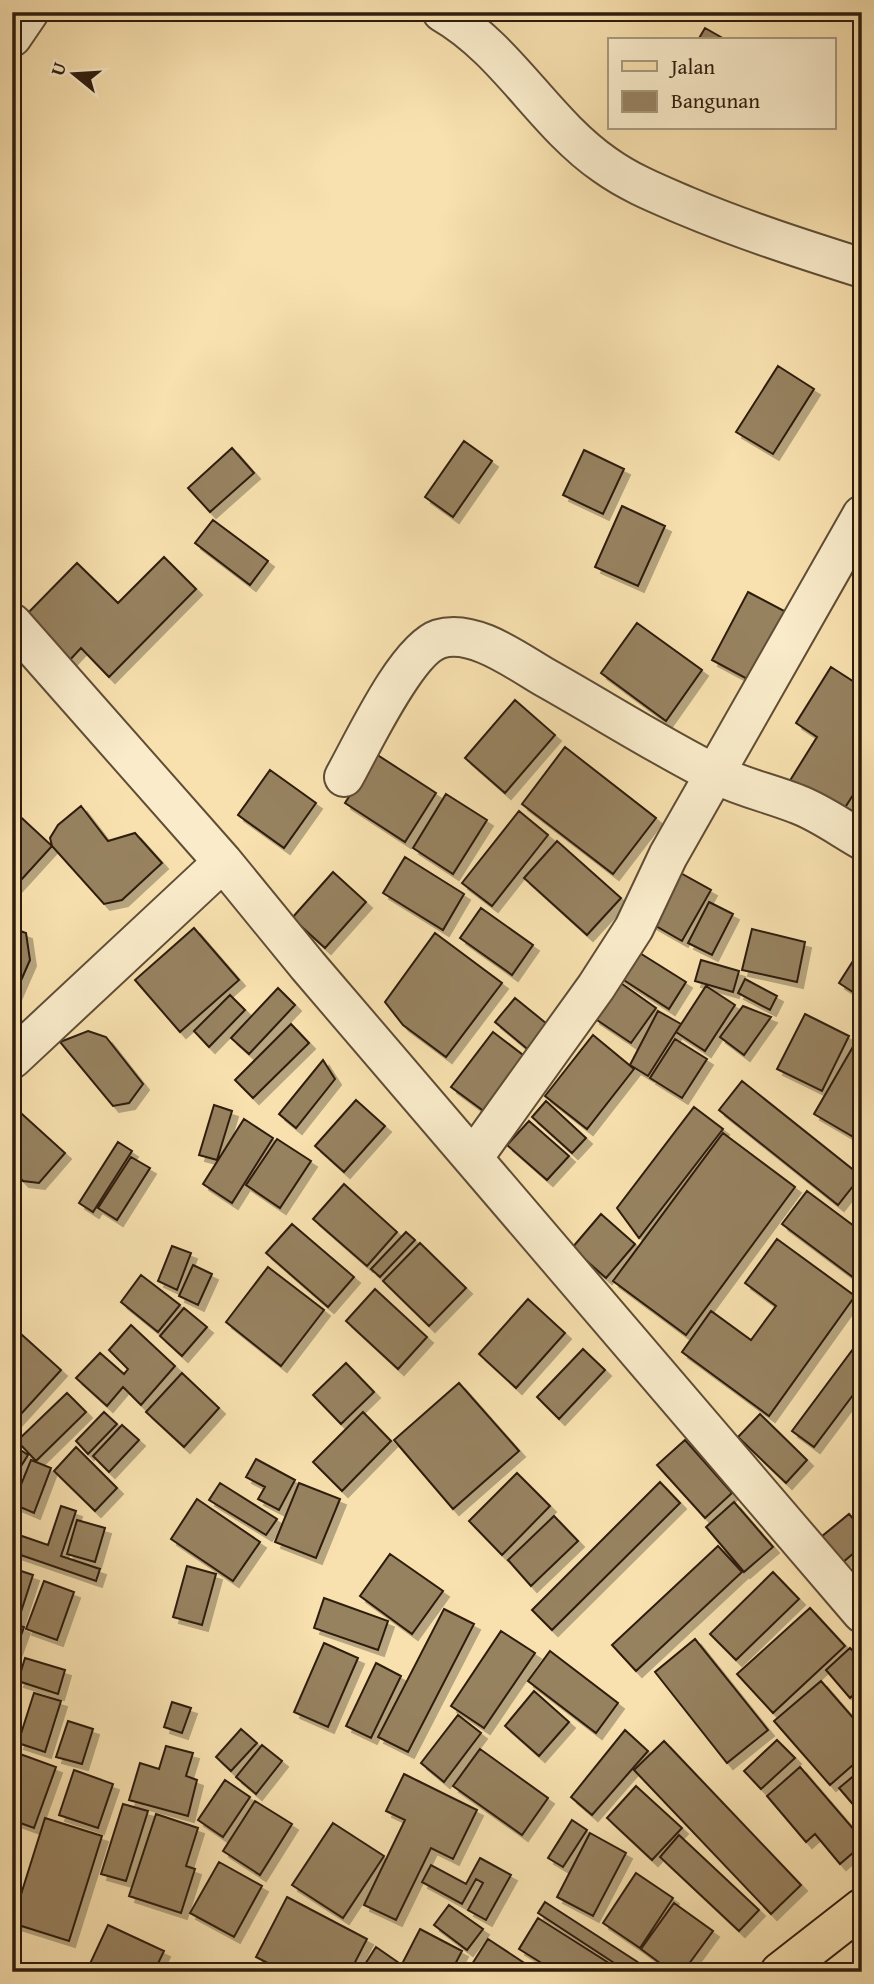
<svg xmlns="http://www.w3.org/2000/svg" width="874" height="1984" viewBox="0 0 874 1984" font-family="'Gentium Book Plus',serif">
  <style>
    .building { fill: #978261; stroke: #2e1c0d; stroke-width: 2; filter: url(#shadow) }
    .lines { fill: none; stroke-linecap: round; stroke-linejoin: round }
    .minor-casing { stroke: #604d36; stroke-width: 42 }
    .major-casing { stroke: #2e1c0d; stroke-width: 42 }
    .minor { stroke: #faeccb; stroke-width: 38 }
    .major { stroke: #f8e1af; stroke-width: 38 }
  </style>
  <defs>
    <filter id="shadow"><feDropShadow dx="6" dy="6" stdDeviation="0" flood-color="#0004"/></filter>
  </defs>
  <rect width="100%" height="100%" fill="#f8e1af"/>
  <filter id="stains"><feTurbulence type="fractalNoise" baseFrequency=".00286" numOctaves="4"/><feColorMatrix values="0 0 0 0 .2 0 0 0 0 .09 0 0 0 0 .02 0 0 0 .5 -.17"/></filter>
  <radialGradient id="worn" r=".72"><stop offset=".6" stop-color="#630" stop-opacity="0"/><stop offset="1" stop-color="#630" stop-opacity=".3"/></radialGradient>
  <path class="building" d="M705,28l21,12h-28z
    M778,366l36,23 -41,65 -37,-22z
    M464,441l28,20 -39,56 -28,-20z
    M232,448l22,25 -44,39 -22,-24z
    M584,450l40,19 -21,45 -40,-19z
    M622,506l43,20 -27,60 -43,-19z
    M213,520l55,41 -18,24 -55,-42z
    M164,557l32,32 -87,88 -28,-29 -14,15 -45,-44 55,-56 41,40z
    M748,592l38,20 -37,68 -37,-20z
    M637,623l65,47 -36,51 -65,-48z
    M831,667l31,20v94l-25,39 -51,-33 31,-50 -21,-14z
    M515,700l40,35 -50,58 -40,-35z
    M565,747l91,71 -43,56 -91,-70z
    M376,754l60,39 -31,49 -60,-39z
    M270,770l46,33 -32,45 -46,-33z
    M446,794l41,26 -34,54 -40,-26z
    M81,806l27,35 27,-8 27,30 -40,37 -18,4 -52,-58 -2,-8 8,-13z
    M12,809l40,37 -40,44z
    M519,811l29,24 -56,71 -30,-23z
    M557,841l64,57 -34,37 -63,-57z
    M405,857l59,37 -21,36 -60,-37z
    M677,871l34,19 -29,51 -33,-19z
    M333,872l33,30 -41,46 -33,-30z
    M709,902l24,12 -21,41 -24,-12z
    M481,908l52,37 -21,30 -52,-37z
    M12,928l14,5 4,27 -18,41z
    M194,928l45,52 -59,52 -45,-52z
    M752,929l53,13 -8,40 -55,-12z
    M435,933l67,50 -56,74 -43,-32 -18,-23z
    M862,947v51l-23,-15z
    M635,950l51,32 -17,27 -50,-32z
    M701,960l38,11 -6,21 -38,-11z
    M745,979l32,17 -7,14 -32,-17z
    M618,981l38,27 -25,35 -37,-25z
    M706,986l29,19 -30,46 -29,-19z
    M278,988l17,17 -46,49 -18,-16z
    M230,995l15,15 -36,37 -15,-16z
    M515,998l37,30 -21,24 -36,-30z
    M743,1006l28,11 -27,38 -24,-18z
    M658,1011l23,13 -33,52 -18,-11z
    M805,1014l44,22 -27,55 -45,-22z
    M291,1024l18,19 -56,55 -18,-18z
    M88,1031l18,6 37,47 -14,19 -16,3 -53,-64z
    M493,1032l34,26 -42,54 -34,-25z
    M593,1035l41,34 -47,60 -42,-33z
    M675,1039l32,20 -25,39 -32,-20z
    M854,1045l8,5v92l-48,-28z
    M323,1060l12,19 -39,49 -17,-14z
    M742,1081l119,95 -23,29 -119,-95z
    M356,1100l29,26 -41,46 -29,-26z
    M546,1101l40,37 -14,15 -40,-36z
    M12,1105l53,48 -26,30 -16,-2 -11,-11z
    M214,1105l18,6 -15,49 -18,-5z
    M694,1107l29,22 -84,109 -22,-30z
    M244,1119l29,19 -41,65 -29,-19z
    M529,1121l40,35 -22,24 -40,-35z
    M723,1133l72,54 -109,148 -73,-54z
    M277,1139l34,22 -31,47 -34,-23z
    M118,1142l14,9 -39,61 -14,-9z
    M131,1157l19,11 -33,52 -19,-12z
    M344,1184l53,48 -30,34 -54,-47z
    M807,1191l55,41v52l-80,-60z
    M601,1214l34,30 -29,34 -34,-30z
    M292,1224l62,53 -26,30 -62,-54z
    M406,1232l9,8 -35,37 -9,-8z
    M777,1239l78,57 -86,120 -87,-64 29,-41 40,29 25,-34 -31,-23z
    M420,1243l46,45 -37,38 -46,-45z
    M172,1246l19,7 -14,37 -19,-9z
    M193,1265l19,9 -14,31 -19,-9z
    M268,1267l56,43 -43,56 -55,-44z
    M141,1275l39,30 -22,27 -37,-30z
    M375,1289l52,48 -29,32 -52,-48z
    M528,1299l37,34 -49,55 -37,-34z
    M184,1308l23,19 -25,29 -22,-20z
    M131,1325l44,41 -34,39 -18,-18 -16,19 -31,-28 24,-25 24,21 4,-5 -19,-19z
    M21,1334l40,36 -49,54v-80z
    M862,1337v46l-48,64 -22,-16z
    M583,1349l22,21 -46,49 -22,-22z
    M346,1363l28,29 -33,32 -28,-29z
    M182,1373l37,35 -35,39 -38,-35z
    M459,1383l60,68 -66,58 -59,-69z
    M67,1393l19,19 -50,49 -19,-20z
    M104,1412l13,12 -29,30 -12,-13z
    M363,1412l28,29 -49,50 -29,-29z
    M760,1414l47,46 -21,23 -48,-46z
    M122,1425l17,15 -30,32 -16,-16z
    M685,1440l47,53 -27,25 -48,-53z
    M12,1444l16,11 -10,16 -6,-4z
    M76,1447l41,41 -22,23 -41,-40z
    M256,1459l39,21 -16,30 -21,-11 7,-12 -19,-10z
    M31,1460l20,8 -17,45 -21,-9z
    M517,1473l33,33 -48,49 -33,-34z
    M660,1482l20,21 -128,127 -20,-20z
    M220,1483l57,36 -11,16 -57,-35z
    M299,1483l41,16 -24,59 -41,-16z
    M197,1499l63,43 -27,39 -62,-42z
    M734,1502l39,45 -29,25 -38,-45z
    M61,1506l15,5 -15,45 39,13 -4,12 -84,-29 1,-19 35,12z
    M849,1514l13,15v17l-20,17 -21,-26z
    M554,1516l24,25 -47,45 -23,-26z
    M77,1520l28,8 -10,34 -28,-8z
    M718,1546l24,26 -106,99 -24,-26z
    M390,1554l53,37 -31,43 -52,-38z
    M187,1566l29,8 -14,51 -29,-8z
    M12,1568l21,7 -15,46 -6,-2z
    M773,1572l26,27 -63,61 -26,-26z
    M44,1581l30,11 -17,48 -31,-11z
    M324,1598l64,23 -10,29 -64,-22z
    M810,1608l35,38 -72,67 -36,-39z
    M444,1609l30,15 -66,128 -30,-15z
    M12,1623l12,4 -12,33z
    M501,1631l34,22 -51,75 -33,-22z
    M695,1639l73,91 -41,33 -72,-91z
    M324,1643l34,15 -30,69 -34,-15z
    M850,1648l12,12v27l-12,11 -24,-28z
    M550,1651l68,52 -22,30 -68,-52z
    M25,1658l40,12 -7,24 -40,-13z
    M376,1663l25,13 -30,62 -25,-12z
    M821,1681l41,47v29l-32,28 -56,-64z
    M534,1691l35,31 -30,34 -34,-30z
    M34,1693l27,8 -16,51 -27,-9z
    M172,1702l19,6 -9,25 -18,-6z
    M458,1715l23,18 -37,49 -23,-19z
    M68,1721l25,8 -11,35 -26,-7z
    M241,1729l16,14 -26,28 -15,-14z
    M625,1730l23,21 -56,64 -21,-18z
    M777,1740l18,18 -34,31 -17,-18z
    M664,1741l137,144 -30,29 -137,-144z
    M262,1745l20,16 -26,33 -20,-17z
    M166,1746l27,7 -7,23 11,4 -9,36 -59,-16 11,-37 19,6z
    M480,1749l68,49 -26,37 -69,-49z
    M20,1754l36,13 -22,61 -22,-8v-43z
    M800,1767l62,72v6l-22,19 -25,-30 -9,8 -39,-46z
    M862,1769v46l-23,-27z
    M74,1770l39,14 -15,44 -39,-13z
    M404,1774l73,36 -24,49 -22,-11 -35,72 -32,-15 41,-85 -19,-9z
    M225,1780l25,17 -27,40 -25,-17z
    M636,1786l46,42 -30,32 -45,-42z
    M255,1801l37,23 -32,51 -37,-24z
    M123,1804l25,7 -22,70 -25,-7z
    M156,1814l42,14 -12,38 9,3 -14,44 -52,-17z
    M45,1818l57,18 -33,105 -57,-18z
    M572,1820l15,10 -24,37 -15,-9z
    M333,1823l51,33 -41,62 -51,-33z
    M590,1833l36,20 -33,63 -36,-19z
    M679,1835l80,75 -20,21 -79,-74z
    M480,1858l31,17 -25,45 -18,-10 15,-27 -7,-4 -14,25 -40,-22 9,-17 35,19z
    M219,1862l43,24 -28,51 -44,-24z
    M636,1873l37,25 -33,50 -37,-25z
    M287,1897l80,42 -17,33h-65l-29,-15z
    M545,1902l108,70h-25l-90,-59z
    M674,1903l39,28 -30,41h-11l-31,-23z
    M449,1905l34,24 -16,21 -33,-25z
    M538,1918l85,54h-67l-37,-23z
    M108,1925l56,26 -10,21h-59l-7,-4z
    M420,1929l42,22 -11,21h-30l-18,-10z
    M488,1939l50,33h-71z
    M376,1947l36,25h-52z"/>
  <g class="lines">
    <g class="minor-casing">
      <path id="minor" d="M442,12c66,38 101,110 163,153 25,18 53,29 81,41 57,24 116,43 176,62
        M12,37l17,-25
        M12,623l211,239 85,104 554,647
        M344,777c18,-32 62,-127 95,-138 35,-11 79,23 107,39 57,32 113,68 171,97 27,13 52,18 80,29 22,8 44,24 65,36
        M12,1059l211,-197
        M473,1158l123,-171 38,-59 34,-72 194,-341"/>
    </g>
    <g class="major-casing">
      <path id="major" d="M780,1972l82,-64"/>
    </g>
    <use href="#minor" class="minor"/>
    <use href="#major" class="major"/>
  </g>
  <rect width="874" height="1984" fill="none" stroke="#f8e1af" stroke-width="42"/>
  <rect x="14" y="14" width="846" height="1956" fill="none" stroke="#2e1c0d" stroke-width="3.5"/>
  <rect x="21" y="21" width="832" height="1942" fill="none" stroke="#2e1c0d" stroke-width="2"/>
  <rect x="608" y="38" width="228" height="91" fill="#faeccb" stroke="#a8997f" stroke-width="2"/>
  <rect x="622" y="61" width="35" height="10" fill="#f8e1af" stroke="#a8997f" stroke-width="2"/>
  <text x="671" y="74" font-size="21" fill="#2e1c0d">Jalan</text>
  <rect x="622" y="91" width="35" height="21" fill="#978261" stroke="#a8997f" stroke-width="2"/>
  <text x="671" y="108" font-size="21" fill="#2e1c0d">Bangunan</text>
  <g transform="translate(74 74) rotate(288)" stroke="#faeccb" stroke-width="5" paint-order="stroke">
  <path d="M0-5L12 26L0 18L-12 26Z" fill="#2e1c0d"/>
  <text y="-10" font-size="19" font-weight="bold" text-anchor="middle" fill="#2e1c0d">U</text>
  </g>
  <rect width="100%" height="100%" filter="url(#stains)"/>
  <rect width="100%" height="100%" fill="url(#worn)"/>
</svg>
